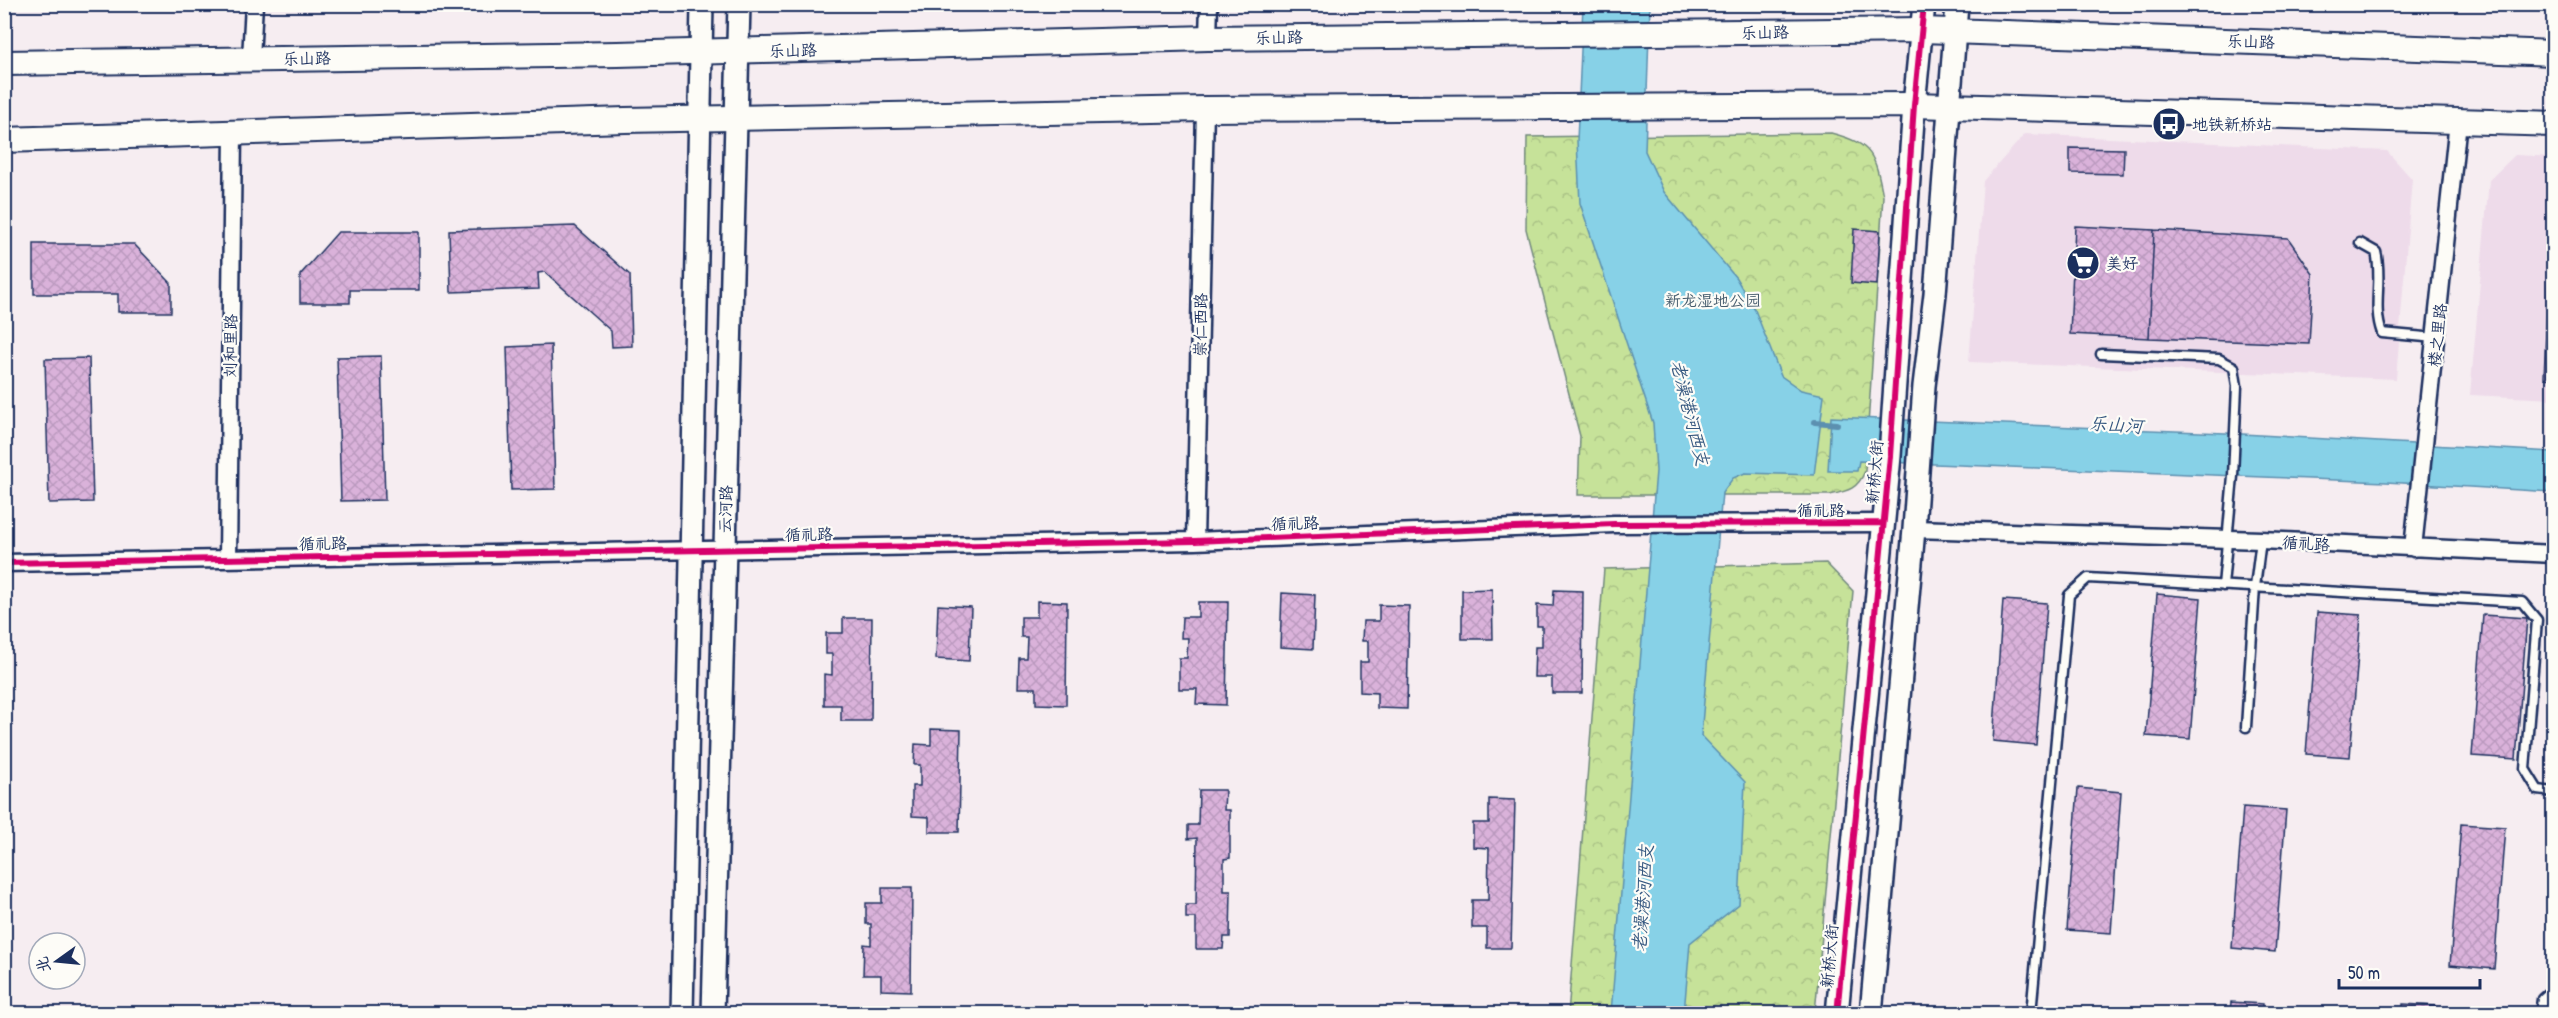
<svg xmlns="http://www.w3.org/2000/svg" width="2558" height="1018" viewBox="0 0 2558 1018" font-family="'Patrick Hand','LXGW WenKai TC',sans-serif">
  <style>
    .built { fill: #eedbea }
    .park { fill: url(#park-crowns); stroke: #70887c; stroke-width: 1.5 }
    .water { fill: #87d1e7; stroke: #5c90b0; stroke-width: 1.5 }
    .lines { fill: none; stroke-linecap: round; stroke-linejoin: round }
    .stream { stroke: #5c90b0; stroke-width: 6 }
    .building { fill: url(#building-cross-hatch); stroke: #1b2f5e; stroke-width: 1.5 }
    .service-casing { stroke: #1b2f5e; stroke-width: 13 }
    .minor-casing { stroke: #1b2f5e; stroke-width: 21 }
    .tertiary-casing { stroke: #1b2f5e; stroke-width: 26 }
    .secondary-casing { stroke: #1b2f5e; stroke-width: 28 }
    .service { stroke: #fdfcf7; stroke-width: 8 }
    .minor { stroke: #fdfcf7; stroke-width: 16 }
    .tertiary { stroke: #fdfcf7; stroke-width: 21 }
    .secondary { stroke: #fdfcf7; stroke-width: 24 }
    .cycleway-casing { stroke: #fdfcf7; stroke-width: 10 }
    .cycleway { stroke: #d6006c; stroke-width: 6 }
    .labels { text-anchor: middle; stroke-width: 4.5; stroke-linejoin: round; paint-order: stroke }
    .street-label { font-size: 16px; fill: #1b2f5e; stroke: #fdfcf7 }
    .poi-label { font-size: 16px; fill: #1b2f5e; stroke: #fdfcf7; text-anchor: start }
    .park-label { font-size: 16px; fill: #465c6d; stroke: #fdfcf7 }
    .water-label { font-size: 18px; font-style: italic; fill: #365880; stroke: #fdfcf7 }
  </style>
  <defs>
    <pattern id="park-crowns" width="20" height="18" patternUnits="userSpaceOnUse" patternTransform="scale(1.5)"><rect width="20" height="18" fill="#c6e299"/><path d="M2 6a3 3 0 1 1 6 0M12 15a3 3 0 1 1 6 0" fill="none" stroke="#aac286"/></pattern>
    <pattern id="building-cross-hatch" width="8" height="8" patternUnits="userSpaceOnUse" patternTransform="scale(1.5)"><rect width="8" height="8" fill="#dab2da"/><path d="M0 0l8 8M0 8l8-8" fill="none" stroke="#ba99be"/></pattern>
  </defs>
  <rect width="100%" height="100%" fill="#f6edf1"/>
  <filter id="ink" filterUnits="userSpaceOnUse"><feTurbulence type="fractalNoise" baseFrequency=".0167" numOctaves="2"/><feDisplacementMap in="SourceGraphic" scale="12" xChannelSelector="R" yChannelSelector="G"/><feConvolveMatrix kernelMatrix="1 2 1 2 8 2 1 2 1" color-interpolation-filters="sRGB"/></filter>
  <g filter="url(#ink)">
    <path class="built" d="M2025,134l362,17 25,28 -16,200 -427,-17 14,-181z
      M2515,155l38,2v242l-83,-4 19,-215z"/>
    <path class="park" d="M1831,133c42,11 44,22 52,63l-18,275c-7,18 -17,20 -35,24h-252l2,-59 -54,-207 1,-92z
      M1826,563l27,28 -38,422 -247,1 36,-445z"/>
    <path class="water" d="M1583,5h67l-5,146 19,41 72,86 19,32 26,66 20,14 23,5 -10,80 -69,-2 -12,5 -11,15 -21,243 44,46 -6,122 -49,39 -6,70h-73l45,-542 -3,-48 -73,-220 -3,-62z
      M1831,417l394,16 328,19 1,40 -168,-10 -527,-21 -2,10h-29z"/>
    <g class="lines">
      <path class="stream" d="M1815,422l22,2"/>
    </g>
    <path class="building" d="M2070,148l54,1 -1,25 -53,-1z
      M2551,217h3v162l-10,-1z
      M575,226l55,49 2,71 -20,1 -1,-16 -66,-59 -7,1 1,16 -88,3 -2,-62z
      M2075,226l79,4 -5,108 -79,-4z
      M1854,229l26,2 -3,54 -26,-2z
      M2154,230l134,8 25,36 -4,70 -160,-6z
      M338,232h81v58h-69v13h-50v-28z
      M4,244h4v52h-4z
      M34,244h100l37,39v29h-53v-18h-84z
      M551,345l4,144 -44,1 -4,-143z
      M381,356l4,144 -44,1 -4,-144z
      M89,358l4,144 -44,1 -4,-144z
      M1492,589l1,50h-31v-49z
      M1554,590l29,1 -1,102h-30v-16h-18l1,-30h7v-21h-5v-21l16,1z
      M1282,593l33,2 -2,54 -33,-2z
      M2157,594l44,4 -11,141 -44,-3z
      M2003,600l44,3 -11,142 -43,-4z
      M1037,601l30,1 -1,103 -30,-1v-16h-18l1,-30h7l1,-21h-6v-20h16z
      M1198,602h30l-2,103 -30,-1 1,-15h-18v-31h8l1,-20h-7l1,-21h16z
      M938,605l33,2 -2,54 -33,-2z
      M1379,605l30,1 -2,103 -30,-1v-15l-17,-1v-30h8v-21h-6l1,-20h16z
      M2317,612l44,3 -11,142 -44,-3z
      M2483,615l44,3 -11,141 -44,-3z
      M843,618h29l-1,103h-30v-16h-17v-31l8,1v-21h-6v-21h17z
      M931,729l30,1 -2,102h-30v-15l-17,-1v-30h8v-21h-6l1,-21 16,1z
      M2078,788l43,4 -10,141 -44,-3z
      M1199,790h26l-1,20h6v48l-6,1v32h7l-1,46h-6l-1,12h-27v-31h-10v-13h10l1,-67 -9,1v-14h10z
      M1489,799l26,1 -4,148h-24v-20h-15v-28h16l1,-52 -16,-1v-24h16z
      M2243,807l43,3 -11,142 -43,-4z
      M2461,824l44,3 -11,142 -44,-4z
      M882,888h30l-1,103 -30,-1v-15h-18l1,-31 7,1v-21h-5v-21h16z
      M2231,1002l32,2v10h-33z
      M2403,1004l33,2v8h-33z
      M1976,1007l32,2v5h-33z"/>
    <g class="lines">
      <g class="service-casing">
        <path id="service" d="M2360,243l16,9c7,27 -4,55 6,81l54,5
          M2101,354l118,5 15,8 3,19 -4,90 -10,110
          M2246,727l9,-140 6,-47
          M2031,1014l38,-419 19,-17 434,24 15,18 -12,149 13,21 16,2
          M2540,1014l2,-15 12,-11"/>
      </g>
      <g class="minor-casing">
        <path id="minor" d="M1208,38l1,-34
          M251,58l3,-54
          M1914,529l347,11 293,14
          M1195,541l10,-432
          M2413,548l45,-427
          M228,558l5,-425
          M4,563l1191,-22 419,-17 269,-1"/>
      </g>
      <g class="tertiary-casing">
        <path id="tertiary" d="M682,1014l20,-1010
          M713,1014l26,-1010
          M1837,1014l53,-558 24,-351 10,-101
          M1871,1014l43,-485 10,-143 11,-92 22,-290"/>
      </g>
      <g class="secondary-casing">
        <path id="secondary" d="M4,63l614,-9 590,-16 714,-8 632,23
          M4,140l621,-20 580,-11 709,-4 640,19"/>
      </g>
      <use href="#service" class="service"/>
      <use href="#minor" class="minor"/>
      <use href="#tertiary" class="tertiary"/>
      <use href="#secondary" class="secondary"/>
      <g class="cycleway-casing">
        <path id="cycleway" d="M4,563l1191,-22 419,-17 269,-1
          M1837,1014l53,-558 24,-351 10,-101"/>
      </g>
      <use href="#cycleway" class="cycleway"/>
    </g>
  </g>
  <defs>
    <g id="bus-disc" transform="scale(1.725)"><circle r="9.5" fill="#1b2f5e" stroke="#fdfcf7"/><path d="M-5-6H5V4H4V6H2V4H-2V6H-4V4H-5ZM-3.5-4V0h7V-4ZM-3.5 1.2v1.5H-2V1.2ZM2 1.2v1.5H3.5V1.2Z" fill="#fff"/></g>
    <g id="supermarket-disc" transform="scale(1.725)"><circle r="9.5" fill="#1b2f5e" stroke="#fdfcf7"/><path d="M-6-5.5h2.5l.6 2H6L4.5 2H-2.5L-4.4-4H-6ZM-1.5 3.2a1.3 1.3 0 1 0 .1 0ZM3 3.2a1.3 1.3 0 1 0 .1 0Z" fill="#fff"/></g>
  </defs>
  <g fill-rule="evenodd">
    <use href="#bus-disc" x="2169" y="124"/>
    <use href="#supermarket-disc" x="2083" y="263"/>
  </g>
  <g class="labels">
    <g class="street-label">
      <text transform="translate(1765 32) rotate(-1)" y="6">乐山路</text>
      <text transform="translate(1279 37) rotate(-1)" y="6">乐山路</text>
      <text transform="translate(2251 41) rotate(2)" y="6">乐山路</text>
      <text transform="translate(793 50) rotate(-1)" y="6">乐山路</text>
      <text transform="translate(307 58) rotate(-1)" y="6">乐山路</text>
      <text transform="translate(1200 325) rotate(-89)" y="6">崇仁西路</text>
      <text transform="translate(2437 335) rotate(-84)" y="6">楼之里路</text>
      <text transform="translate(230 346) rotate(-89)" y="6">刘和里路</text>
      <text transform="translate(1874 472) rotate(-85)" y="6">新桥大街</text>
      <text transform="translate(725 509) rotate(-88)" y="6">云河路</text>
      <text x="1821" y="516">循礼路</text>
      <text transform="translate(1295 523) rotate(-2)" y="6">循礼路</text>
      <text transform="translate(809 534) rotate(-1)" y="6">循礼路</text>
      <text transform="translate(323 543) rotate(-1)" y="6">循礼路</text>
      <text transform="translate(2306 543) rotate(3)" y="6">循礼路</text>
      <text transform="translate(1829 956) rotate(-85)" y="6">新桥大街</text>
    </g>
    <g class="poi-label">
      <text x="2192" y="130">地铁新桥站</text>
      <text x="2106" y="269">美好</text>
    </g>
    <g class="park-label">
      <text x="1713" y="306">新龙湿地公园</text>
    </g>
    <g class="water-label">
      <text transform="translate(1690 413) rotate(76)" y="6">老澡港河西支</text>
      <text transform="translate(2116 425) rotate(4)" y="6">乐山河</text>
      <text transform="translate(1643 898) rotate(-86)" y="6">老澡港河西支</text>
    </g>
  </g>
  <rect width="2558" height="1018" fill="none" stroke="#fdfcf7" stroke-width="24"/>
  <rect x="12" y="12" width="2534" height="994" fill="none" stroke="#1b2f5e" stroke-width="2" filter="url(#ink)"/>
  <g transform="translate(57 961) rotate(255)"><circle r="28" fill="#fdfcf7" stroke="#a3aaba" stroke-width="1.5"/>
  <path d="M0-4.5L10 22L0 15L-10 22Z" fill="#1b2f5e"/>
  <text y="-9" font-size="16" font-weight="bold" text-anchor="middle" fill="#1b2f5e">北</text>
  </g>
  <path d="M2339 979v9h141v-9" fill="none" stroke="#1b2f5e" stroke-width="3"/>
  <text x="2348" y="979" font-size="18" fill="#1b2f5e" stroke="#fdfcf7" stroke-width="4.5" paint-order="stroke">50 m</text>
</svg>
